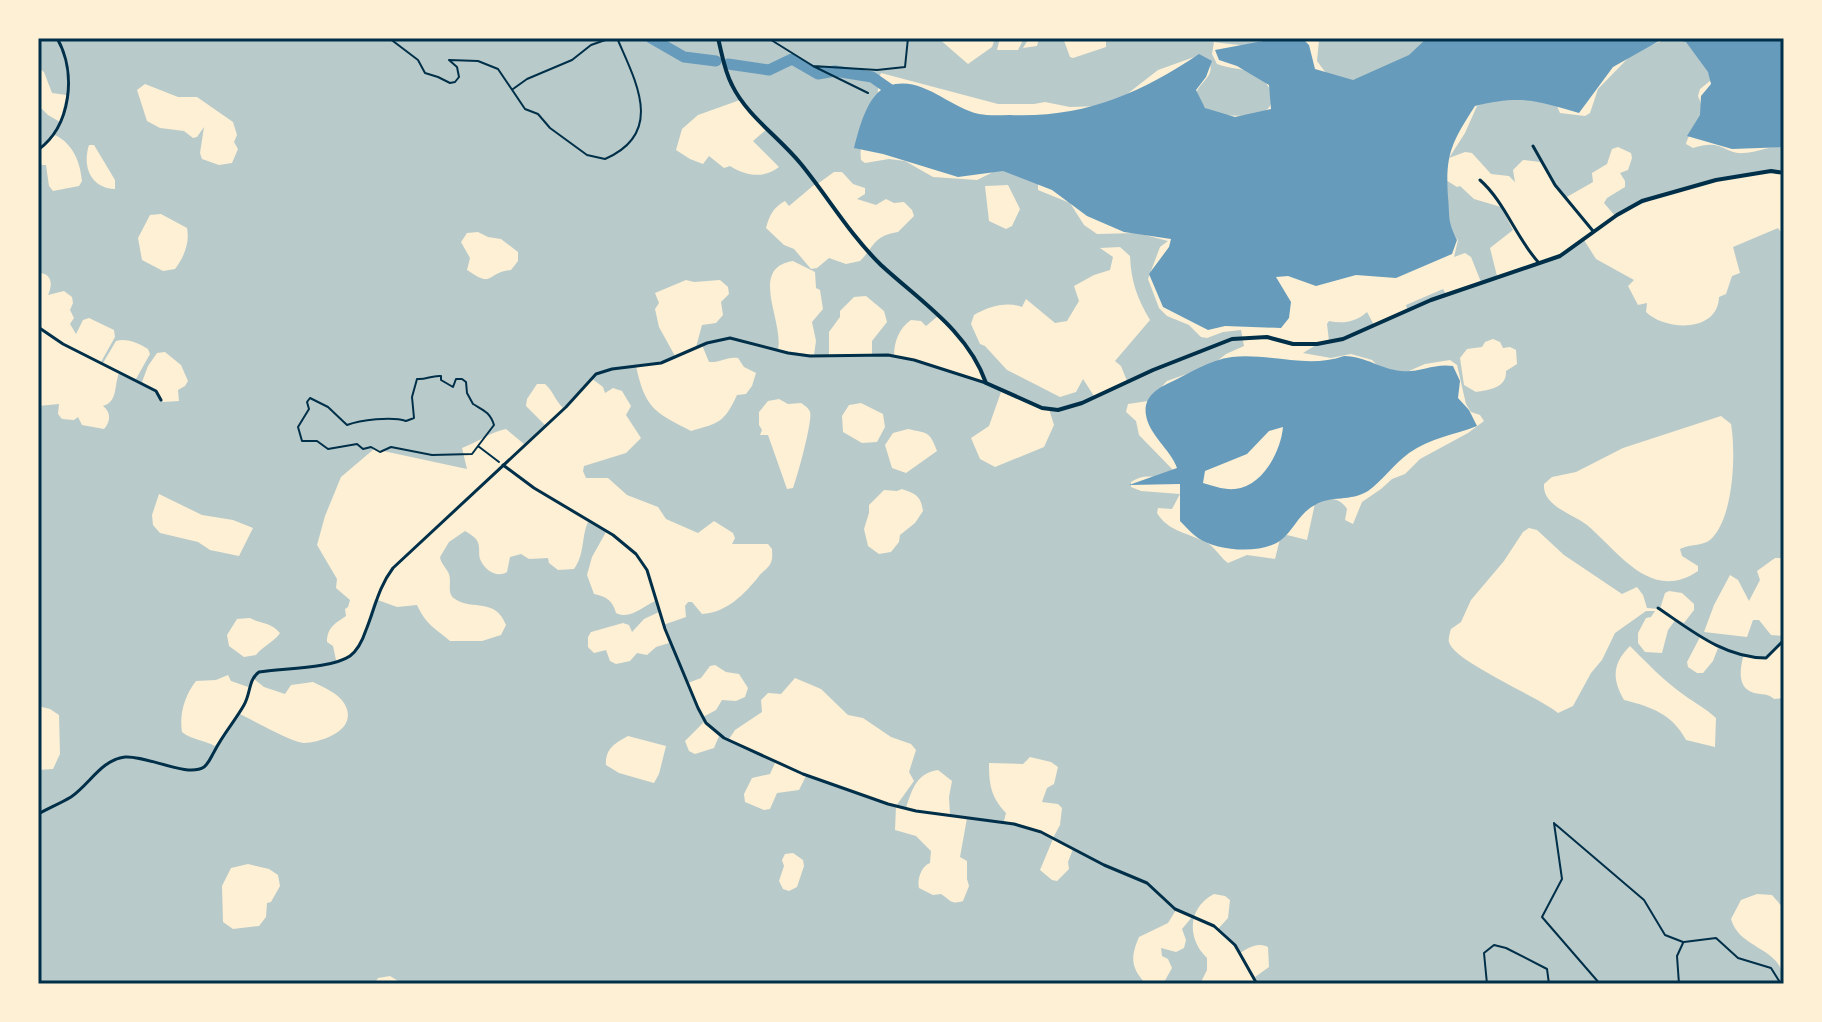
<svg xmlns="http://www.w3.org/2000/svg" width="1822" height="1022" viewBox="0 0 1822 1022" font-family="'Archivo Narrow',sans-serif">
  <style>
    .green { fill: #b9caca; fill-rule: evenodd }
    .water { fill: #669bbc; fill-rule: evenodd }
    .lines { fill: none; stroke-linecap: round; stroke-linejoin: round }
    .river { stroke: #669bbc; stroke-width: 11 }
    .path { stroke: #003049; stroke-width: 2 }
    .minor { stroke: #003049; stroke-width: 3 }
    .tertiary { stroke: #003049; stroke-width: 4 }
    .neatline { fill: none; stroke: #003049; stroke-width: 3 }
  </style>
  <rect width="100%" height="100%" fill="#fdf0d5"/>
  <path class="green" d="M38,38h900l30,26 24,-17 3,-9h5l-3,12h21l6,-12h5l-6,10 14,-2 2,-8h24l7,19 3,1 33,-11v-9h160c-16,11 -34,6 -52,4l-2,12 5,10c12,5 26,4 38,9 6,2 14,13 16,19 8,33 -44,22 -60,22l-16,-17c3,-15 19,-19 15,-33l-13,-8 -39,14 -36,28 -21,8 -31,1 -25,-5 -11,2h-36l-117,-31c-4,10 -2,16 -4,25 -4,22 -19,39 -16,62l4,3 24,-4 16,2 28,16 44,3 24,-12 37,11v11l32,13 14,22 13,9 40,-1 31,8 -8,6 -12,32 11,29 8,8 22,9 12,12 6,1 16,-6 18,-2 3,16 -18,8 -14,11 -45,16 -19,20 -20,3 -2,8 10,9 3,14 34,35 -12,8c-11,-2 -20,-3 -30,4v5l10,4 39,3 -8,15 -14,-1 -1,5c11,19 33,20 52,31 7,5 12,14 19,19l19,-8 28,4 5,-20 7,-4 20,5 9,-41c12,-2 25,-1 31,10l-2,11 8,4 9,-22 19,-13 11,-10 13,-5 15,-15 48,-26 16,-12 -4,-6 -9,-3 -5,-8 -9,-39 -7,-5 -25,4 -23,10 -24,-8 -6,-6 -21,-6 -20,4 -28,-5 13,-8 13,-4 -2,-17 2,-3c14,3 27,1 38,-9l7,13 33,-16 -1,-4 37,-16 3,5 35,-12 -10,-25 -6,-4 -11,4 4,-17 -12,-14 -5,-49 16,10 3,-1 14,13 27,8 12,23 -23,18 7,28 59,-19 28,-17 12,19 38,21 -6,6 10,19 9,-2 -1,9c19,19 72,21 73,-15l7,-3 6,-18 8,-3 -7,-26 45,-19 6,8v322h-9l-18,13 3,9 -11,21 -11,-21 -8,-5 -16,30 -10,27 43,5 6,-17h6l12,15 13,1v12l-5,-4 -13,13h-23c-3,13 -6,31 11,36 9,2 13,0 20,6l10,-1v211l-12,-14 -15,-1 -16,6 -10,19c9,32 53,27 53,65h-525l-4,-7 14,-10 -1,-20c-11,-5 -18,0 -28,6l-22,-24 10,-11 2,-18 -5,-4 -11,-2c-27,14 -27,45 -7,64v12l-7,14h-37l9,-16 -4,-9 -6,-3 -1,-8 15,4 8,-4 2,-8 -4,-11 10,-12 -16,-7 -8,13 -29,14c-9,21 -8,31 7,47h-743l-13,-8 -12,2 -4,6h-336v-214l15,-1 7,-15 -1,-39 -9,-6 -12,-3v-300l21,-2 -1,10 4,5 12,1 4,-3 4,8 22,4c7,-8 7,-17 -1,-23 15,-4 11,-21 16,-33l17,6 14,-25 -2,-5c-10,-6 -21,-11 -32,-8l-13,22 -2,-1 14,-25 -1,-7 -25,-12 -6,2 -7,14 -6,-10 4,-6 -4,-8 3,-7 -1,-6 -8,-6 -16,4c5,-11 4,-22 -10,-22v-114l4,6h4l3,21 4,5 26,-5 3,-5c-2,-20 -9,-37 -27,-46l-17,15v-45l10,10 12,7 6,-25v-2l-14,-2 -8,-21 -6,-5zM145,84l33,13h19l36,25 4,13 -3,7 4,7 -6,14 -13,2 -17,-6 -2,-6 4,-26 -7,10 -4,1 -9,-7 -24,-3 -13,-7 -10,-31zM740,100l27,29 -14,12 26,26c-15,12 -33,9 -49,-1l-6,2 -15,-12 -6,8 -13,-5 -14,-9 6,-21 16,-14zM89,145h5l21,35v9c-24,-1 -33,-22 -26,-44zM834,172h8l11,12 12,4v6l-8,5 19,6 10,-6 8,4 10,-1 8,8 2,6 -16,16c-25,4 -23,14 -38,29l-14,3 -17,-6 -12,10 -6,1 -17,-20 -10,-4 -18,-17c4,-14 7,-20 19,-27l4,5 25,-21h2zM1008,185l12,24 -8,17 -6,3 -17,-8 -4,-35zM161,214l26,14c3,15 -3,29 -12,41l-12,2 -21,-11 -4,-22 12,-23zM478,232l10,5 13,2 17,13v9l-7,9c-26,3 -16,19 -44,0l3,-12 -9,-16 6,-9zM1120,247l10,9c1,25 7,42 20,64l-35,41 6,5 6,15 -33,15 -11,-17 -7,13 -16,5 -53,-27 -22,-24 -5,-2 -9,-20 3,-9c14,-8 32,-14 48,-8l4,-8 29,24 12,-2 12,-20 -5,-15 20,-11 16,-5 3,-13 -13,-9zM793,261l22,11 1,16 4,2 3,19 -11,13 4,19 -2,14 -36,-5c6,-29 -30,-82 15,-89zM686,280l8,2 26,-2 8,7 1,7 -8,8 2,13 -7,8 -14,2 -6,22 6,-2 7,17c11,1 18,-6 29,-4l6,9 12,6 -4,13 -6,8 -9,1c-13,28 -18,28 -46,36 -37,-19 -46,-23 -55,-65l23,-3 16,-7 -16,-29 -4,-18 4,-6 -4,-10zM866,296l18,15 3,11 -15,19v13l-43,1v-23l11,-15v-6l14,-14zM938,316l40,46 6,20 -90,-26c0,-14 5,-28 17,-36l10,1 5,5zM1493,339l7,3 3,6 7,-1 6,3 1,14 -11,7c1,17 -17,19 -30,21l-12,-7 -4,-27 7,-9 15,-2 3,-5zM165,352l16,13 7,16 -3,5 -7,4 1,11 -16,1 -9,-12 -12,-8 6,-16 9,-13zM591,378l12,9 2,6 8,-5 9,3 9,15 -5,9 15,23 -15,15 -42,13 -1,5 3,7h22l19,17 31,12 8,12 32,14 16,-12 19,12 2,5 -3,6h36l4,5c0,4 1,9 -1,13 -1,5 -9,10 -12,14 -14,18 -33,37 -57,38l-10,-12h-4l-3,4 1,11 -23,8 6,18 -13,4 -9,8 -10,-2 -7,8 -14,3 -6,-3 -4,-11 -12,3 -6,-6v-10l3,-5 32,-9 6,2 3,7 12,-13 15,-7 -4,-11c-13,6 -25,19 -39,12 -3,-12 -10,-17 -22,-19l-7,-19 5,-18 14,-25 -18,-10c-7,16 -3,32 -14,47l-16,1 -9,-7 -1,-5 -19,1 -8,-5 -11,3 -3,15c-10,6 -22,-1 -27,-13 -2,-7 1,-13 -4,-20 -3,-3 -7,-6 -11,-8l-16,11 -9,15c1,7 6,10 9,17 3,9 -3,19 6,25 18,12 40,-2 51,26l-5,10 -19,6h-32c-16,-14 -23,-15 -33,-36l-20,2 -22,-8c-9,22 -11,57 -39,61l-3,-14 -6,-4c0,-15 9,-19 19,-26l-1,-7 3,-2 2,-7 -14,-12 1,-9 -20,-34 8,-29 16,-39 33,-28 93,20 -5,-21c16,-6 28,-16 44,-19l18,15 21,-19 -19,-19 1,-7 10,-15h8c8,7 10,16 18,24zM1001,392l48,17 5,16 -10,22 -49,20 -15,-8 -9,-21 18,-12zM779,399l9,5 13,-1c3,2 8,5 9,9 3,8 -13,66 -17,76l-6,1 -19,-54h-8l2,-5 -3,-5v-13l9,-11zM861,403l22,11 2,13 -8,15 -15,1 -19,-11 -1,-16 7,-11zM1721,416l10,8c5,29 3,95 -21,116 -8,6 -20,4 -30,9l2,7 16,10v5c-47,32 -79,-19 -111,-46 -14,-11 -45,-19 -43,-41l8,-7 24,-5 47,-24zM908,429c20,5 21,1 29,22l-31,22 -14,-5 -7,-23 8,-12zM902,489c14,5 19,7 21,22l-8,12 -15,12 -1,7 -8,10 -12,2 -11,-8 -4,-17 5,-16v-8l15,-15 13,1zM159,494l43,21 31,5 20,8 -14,28 -29,-6 -12,-8 -38,-9 -7,-8 -1,-10zM1529,528l8,2 27,25 58,39 15,-7 6,8 4,13 13,1 5,-16 4,-2 13,2 12,11v6l-10,13 -8,-4 -8,11 -6,23 -17,-1 -7,-9v-10l8,-15 5,-1 4,-6h-9l-31,22 -13,27 -11,13 -18,33 -15,7c-19,-16 -105,-52 -109,-71 -1,-2 1,-10 2,-13l10,-7 10,-22 33,-39 19,-29zM250,618c11,6 21,4 30,15 -6,9 -17,13 -24,22l-12,2 -15,-11 -2,-11 10,-16zM1700,637l18,11 -5,13 -10,12h-6l-9,-6 -1,-5zM1630,646c16,16 35,36 54,49 11,8 21,13 32,23l-1,29 -29,-7c-14,-26 -34,-33 -62,-40 -12,-21 -12,-36 6,-54zM715,665l11,7 13,2 9,14 -3,9 -9,4 -14,-1 -6,10 -13,7 -15,-34 13,-5 9,-12zM228,675l3,6 20,7 3,-9 10,8 21,7 6,-9 22,-3c10,5 25,11 31,21 16,26 -21,39 -40,40 -11,0 -52,-23 -64,-29l-25,32c-11,-6 -23,-6 -33,-14 -3,-18 3,-37 14,-51l20,-1zM795,678l26,11 27,26 15,3 28,19 20,7 5,6 -7,22 5,9 -18,25 -90,-30 -7,14 -22,3 -7,16 -6,1 -19,-8 -1,-8 8,-16 18,-4 5,-11 -46,-24 6,-9 27,-18 -1,-12 7,-7 13,1zM704,722l15,14 -5,12 -19,6 -6,-3 -4,-10zM628,736l38,10 -7,28 -5,9 -35,-10 -13,-8c-1,-16 9,-22 22,-29zM1030,757l21,5 7,5 -4,17 -7,4 -5,14 16,2 4,4 -2,17 -7,13 -49,-17 2,-8c-15,-16 -17,-28 -17,-50l34,1zM938,770l14,11 -3,16 1,18 17,3 -7,39 7,4v18l2,7 -6,15c-13,4 -12,-1 -22,-7l-8,1 -14,-7c-2,-8 2,-22 11,-25l1,-12 -15,-15 -21,-6 1,-24 10,2c6,-19 11,-35 32,-38zM1053,839l20,10 -5,13 1,7 -12,12 -5,-1 -12,-10zM793,853l10,7 1,6 -7,21 -8,4 -6,-2 -4,-8 5,-15 -2,-6 3,-6zM248,864l21,5 9,6 2,11 -9,16 -4,1 -1,14 -7,9 -26,3 -10,-7 -1,-36 9,-18z
    M1311,38h124l-40,33 -61,13 -17,-23 2,-21z
    M1669,38h21l20,32v11l-10,8 -2,7c11,23 -7,30 -12,48l7,4c31,-10 31,7 51,5 16,-1 21,-7 40,-6v27c-53,-5 -122,17 -168,43l-12,-14 3,-5 18,-11v-6l-5,-8 8,-3 4,-12 -1,-5 -13,-6 -6,2 -5,15 -15,9 1,9 -28,16 -25,-36 -17,-2 -10,10 2,12 -6,-6 -18,-2 -19,-21 -7,-1 -16,6 16,-25 12,-27 32,-15 48,15 3,7 25,3 5,-3 8,-24 36,-37z"/>
  <path class="water" d="M1278,38h24l7,7 6,24 38,11 56,-25 18,-17h357v109l-52,2 -45,-13 13,-21 1,-19 10,-12 -3,-12 -22,-30 -8,-2 -19,1 -46,26 -34,46c-44,-13 -59,-18 -104,-7 -23,36 -30,48 -27,91 2,20 -1,23 9,43l-5,14 -56,24 -40,-3 -40,11 -28,-10 -12,1 15,25 -2,16 -8,10 -56,-2 -17,4 -45,-23 -14,-33 20,-27 2,-8 -47,-7 -37,-16 -35,-26 -49,-19 -45,6 -75,-23 -29,-6c5,-19 13,-54 34,-62 33,-12 60,21 91,28 10,2 21,1 31,1 74,3 129,-21 189,-61l13,7 -6,16 -10,13 9,18 30,9 36,-8 -2,-24 -32,-19 -18,-6 -4,-10z
    M1344,356c24,1 36,13 57,15 18,2 33,-8 52,-5l7,15 -2,17 11,12 8,16c-23,9 -47,12 -68,27 -15,11 -28,29 -41,38 -17,11 -38,4 -53,14 -16,8 -21,25 -34,35 -19,15 -65,11 -83,-2 -7,-5 -13,-12 -18,-17v-37l-51,1 48,-17c-7,-19 -28,-33 -31,-53 -3,-17 10,-26 23,-32 21,-10 40,-23 63,-26 38,-4 76,12 112,-1zM1283,427c-2,24 -20,59 -48,62 -11,1 -22,-3 -32,-6l2,-12 42,-17 22,-23z"/>
  <g class="lines">
    <path class="river" d="M651,38l33,19 32,4
      M728,64l41,6 23,-11 26,15 17,-3 37,6 23,16"/>
    <path class="path" d="M389,38l29,22 7,13 13,4 12,6 5,-1 4,-5 -2,-10 -8,-7 29,1 20,8 27,40 13,5 12,14 37,27 18,4c60,-26 31,-77 12,-121
      M768,38l45,28 55,27
      M813,66l64,4 28,-3 3,-29
      M513,89l14,-10 45,-19 19,-15 20,-7
      M478,446l16,-21c-4,-13 -11,-15 -21,-21l-6,-11 -1,-11 -4,-3h-6l-3,8 -12,-7v-4c-9,-1 -15,4 -24,3l-5,18 2,21 -8,3c-14,-5 -46,-1 -59,4l-19,-18 -18,-9 -3,4 2,7 -11,18 4,14h15l11,8 29,-5 6,5 8,-2 9,5 11,-5 41,8 40,-1 6,-8 21,16
      M1554,823l8,56 -20,38 58,67
      M1555,824l89,76 21,35 18,7
      M1684,942l32,-4 22,20 33,10 10,16
      M1487,984l-3,-31 10,-8 12,3 41,21 2,15
      M1679,984l-2,-28 6,-13"/>
    <path class="minor" d="M1533,146l22,39 38,46
      M38,150c33,-24 39,-77 19,-112
      M1480,180c25,22 36,58 59,83
      M38,327l25,17 93,47 5,9
      M503,465l31,23 79,47 23,19 11,16 18,59 33,79 8,15 18,15 79,36 85,30 28,7 98,13 27,8 63,33 43,18 28,26 39,17 21,19 22,39
      M1658,608c33,22 66,50 108,50l18,-18
      M38,814c11,-6 23,-11 33,-17 19,-13 30,-37 54,-40 22,-2 62,21 79,10 5,-4 7,-10 10,-15 9,-18 21,-31 30,-47 7,-12 4,-25 15,-33 23,-4 72,-3 91,-16 8,-6 13,-17 16,-26 9,-22 12,-42 27,-62l173,-161 30,-33 16,-5 49,-6 46,-20 23,-5 58,15 22,3 78,-1 26,5 72,23"/>
    <path class="tertiary" d="M718,38c4,16 6,32 14,47 15,31 47,52 69,79 27,33 49,71 80,101 39,36 87,66 105,118l56,25 16,2 24,-7 71,-33 79,-31 35,-2 26,7h24l26,-5 88,-39 129,-44 57,-41 25,-14 74,-21 55,-9 13,2"/>
  </g>
  <rect width="1822" height="1022" fill="none" stroke="#fdf0d5" stroke-width="80"/>
  <rect x="40" y="40" width="1742" height="942" class="neatline"/>
</svg>
